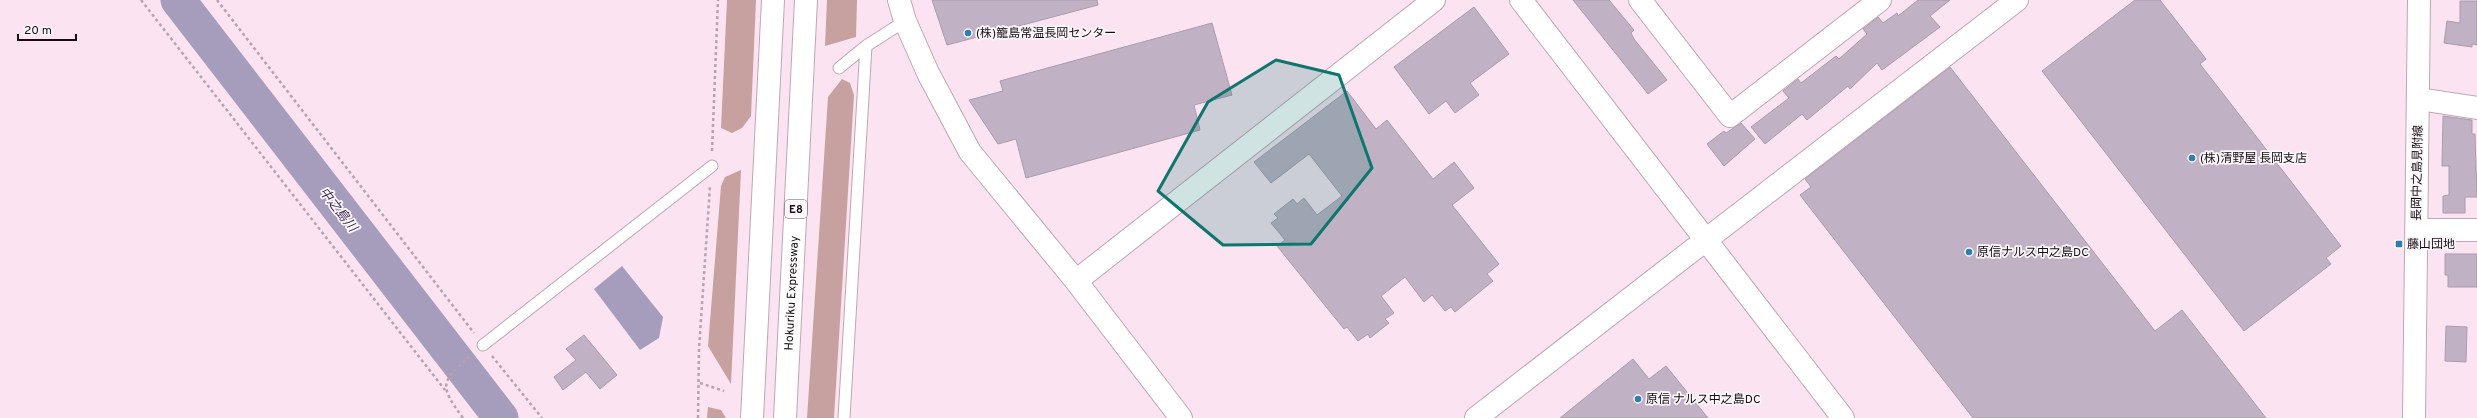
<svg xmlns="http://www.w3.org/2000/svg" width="2477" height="418" viewBox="0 0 2477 418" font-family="Overpass,'Noto Sans JP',sans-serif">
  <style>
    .forest { fill: #c7a19f }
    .water { fill: #a69cbb }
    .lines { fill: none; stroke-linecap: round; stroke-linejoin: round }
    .river { stroke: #a69cbb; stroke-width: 35 }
    .building { fill: #c1b1c5; stroke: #ab9bae }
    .lane-casing { stroke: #bea7b5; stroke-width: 13 }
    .street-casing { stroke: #bea7b5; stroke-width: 24 }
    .secondary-casing { stroke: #bea7b5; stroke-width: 24 }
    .highway-casing { stroke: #bea7b5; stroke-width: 24 }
    .path { stroke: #b6a3af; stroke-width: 2.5; stroke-dasharray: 3 3; stroke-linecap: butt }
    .lane { stroke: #fff; stroke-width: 11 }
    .street { stroke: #fff; stroke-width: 22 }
    .secondary { stroke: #fff; stroke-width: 22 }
    .highway { stroke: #fff; stroke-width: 22 }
    .marked { fill: #0f766e; fill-opacity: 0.2; stroke: #0f766e; stroke-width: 3; stroke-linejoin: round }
    .poi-dot { fill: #2b7eae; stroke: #fcf7fa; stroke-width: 1.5 }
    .labels { text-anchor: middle; stroke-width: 3.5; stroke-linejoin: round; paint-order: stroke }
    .shield { fill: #fcf7fa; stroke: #5a5358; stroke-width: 1 }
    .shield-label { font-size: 11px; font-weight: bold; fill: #150d12 }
    .poi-label { font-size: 12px; fill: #150d12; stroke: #fcf7fa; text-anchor: start }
    .street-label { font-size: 12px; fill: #150d12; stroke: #fcf7fa }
    .water-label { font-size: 13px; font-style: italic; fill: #3d2c57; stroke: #fcf7fa }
  </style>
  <rect width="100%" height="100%" fill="#fbe3f2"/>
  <path class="forest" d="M727,0h29l-5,116 -9,12 -10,5 -11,-5z
    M827,0h30l-1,37 -31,9z
    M842,79l8,4 4,12 -20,323h-27l21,-321z
    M741,170l-10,214 -23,-38 13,-160 4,-9z
    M708,407l13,3 5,8h-19z"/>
  <path class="water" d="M622,266l41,51 -4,21 -19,12 -46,-61z"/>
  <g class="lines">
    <path class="river" d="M178,0l323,418"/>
  </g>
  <path class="building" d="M932,0h165l1,5 -151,40z
    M1573,0h36l25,30 -3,3 3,6 33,41 -19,14z
    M1918,0h32l-20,16 10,11 -58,43 -5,-7 -27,26 -2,-3 -41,34 -5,-6 -37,30 -14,-17 38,-29 -6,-7 15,-12 3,4 35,-27 3,3 28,-25 -4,-5 15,-12 5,6 14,-10 1,3z
    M2135,0h25l46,59 -6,5 141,182 -15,12 5,6 -87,67 -202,-260z
    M2460,1h17v44l-5,-1v3l-28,-4 3,-22 13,2z
    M1474,7l35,47 -39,29 9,12 -24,18 -9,-12 -17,13 -35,-47z
    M1212,23l20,72 -38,10 6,25 -174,48 -10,-39 -18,5 -29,-44 34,-9 -3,-10z
    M1950,67l205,264 27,-21 84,108h-293l-173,-223 11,-8 -6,-8z
    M1347,91l29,38 11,-9 46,59 21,-17 20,26 -22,17 47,59 -12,10 6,7 -38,31 -4,-5 -6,4 -13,-16 -8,7 -19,-25 -24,19 13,17 -9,6 4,4 -19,15 -2,-4 -10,7 -11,-14 -3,2 -67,-83 8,-6 -14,-17 7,-5 -4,-4 19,-15 4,5 7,-6 13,17 25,-19 -33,-42 -38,29 -17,-21z
    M2443,116l29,4v14h3l2,63h-12v16h-22v-17l6,-1v-29h-7z
    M1741,123l14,16 -31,27 -17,-22 17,-13 2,2z
    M2445,254h32v33h-29v-12h-3z
    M2446,326l21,1 -1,35 -21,-1z
    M584,335l33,40 -17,14 -14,-17 -23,18 -9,-13 22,-17 -10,-11z
    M1633,359l16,20 17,-13 42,52h-148z"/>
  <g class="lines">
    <g class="lane-casing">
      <path id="lane" d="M839,68l27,-22 39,-25
        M483,345l229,-179
        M844,418l22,-372"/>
    </g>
    <g class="street-casing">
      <path id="street" d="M899,0l6,21 23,52 42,79 106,129 105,137
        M1521,0l322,418
        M1640,0l90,116 150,-116
        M2419,99l58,9
        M2417,230h60
        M1707,239l310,-239
        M1076,281l358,-281"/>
    </g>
    <g class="secondary-casing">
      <path id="secondary" d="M1476,418l231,-179
        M2414,418l5,-418"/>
    </g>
    <g class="highway-casing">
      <g id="highway">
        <path d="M752,418l21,-418"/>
        <path id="s1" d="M785,418l21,-418"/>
      </g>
    </g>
    <path class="path" d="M141,0l304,390
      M217,0l257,333
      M712,151l6,-151
      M492,356l50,62
      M700,383l24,8
      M463,418c-25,-34 -22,-36 9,-64
      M698,418l1,-69 11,-163"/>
    <use href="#lane" class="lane"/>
    <use href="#street" class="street"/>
    <use href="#secondary" class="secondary"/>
    <use href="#highway" class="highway"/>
  </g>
  <path class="marked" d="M1276,60l63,15 33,93 -61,76 -88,1 -65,-54 50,-89z"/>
  <g class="poi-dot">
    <circle cx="968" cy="33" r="4"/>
    <circle cx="2192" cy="158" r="4"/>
    <rect x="2395" y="240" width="8" height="8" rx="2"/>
    <circle cx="1969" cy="252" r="4"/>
    <circle cx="1638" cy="399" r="4"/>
  </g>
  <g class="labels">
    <rect class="shield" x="785" y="200" width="22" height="18" rx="3"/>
    <g class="shield-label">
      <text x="796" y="213">E8</text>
    </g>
    <g class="poi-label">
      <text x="976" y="37">(株)籠島常温長岡センター</text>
      <text x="2200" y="162">(株)清野屋 長岡支店</text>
      <text x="2407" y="248">藤山団地</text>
      <text x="1977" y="256">原信ナルス中之島DC</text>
      <text x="1646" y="403">原信 ナルス中之島DC</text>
    </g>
    <g class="street-label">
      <text transform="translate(2417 173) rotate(-89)" y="4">長岡中之島見附線</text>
      <text dy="4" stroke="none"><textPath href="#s1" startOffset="125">Hokuriku Expressway</textPath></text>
    </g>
    <g class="water-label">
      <text transform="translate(339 209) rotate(52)" y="5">中之島川</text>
    </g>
  </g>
  <path d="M18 34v6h58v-6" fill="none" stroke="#150d12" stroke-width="2"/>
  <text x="24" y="34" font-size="12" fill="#150d12" stroke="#fcf7fa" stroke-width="3" paint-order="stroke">20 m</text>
</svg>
